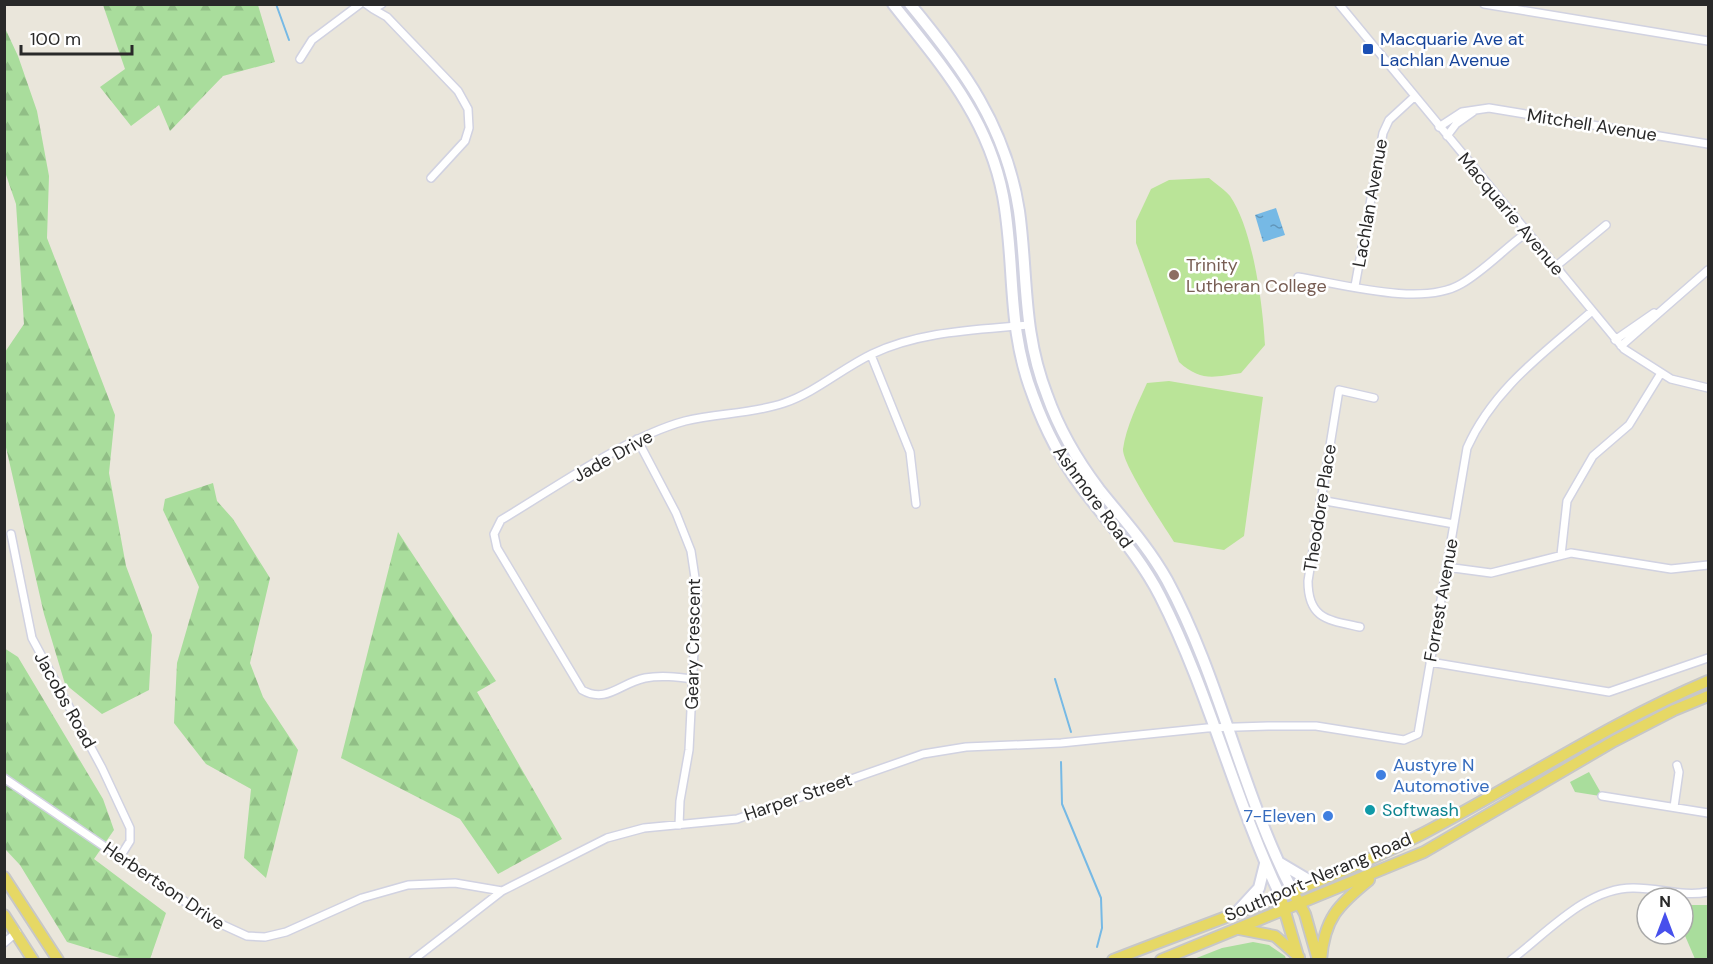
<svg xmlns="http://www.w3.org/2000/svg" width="1713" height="964" viewBox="0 0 1713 964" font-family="'DM Sans',sans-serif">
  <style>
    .forest { fill: url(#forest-firs) }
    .park { fill: #a9dd9c }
    .pitch { fill: #bae498 }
    .water { fill: url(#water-ripples) }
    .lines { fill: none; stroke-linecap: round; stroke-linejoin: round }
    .stream { stroke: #76b9e5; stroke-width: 2 }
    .street-casing { stroke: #d1d2e1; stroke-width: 10 }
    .secondary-casing { stroke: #d1d2e1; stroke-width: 14 }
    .primary-casing { stroke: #c7c7c7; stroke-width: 14 }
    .street { stroke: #fff; stroke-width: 7 }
    .secondary { stroke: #fff; stroke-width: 10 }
    .primary { stroke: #e6d865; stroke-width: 10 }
    .transit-dot { fill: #1a4fb4; stroke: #fff; stroke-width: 2 }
    .education-dot { fill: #8d6e63; stroke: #fff; stroke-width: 2 }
    .shop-dot { fill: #3f7fe0; stroke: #fff; stroke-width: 2 }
    .culture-dot { fill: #0f9aa8; stroke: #fff; stroke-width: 2 }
    .labels { text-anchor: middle; stroke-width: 5; stroke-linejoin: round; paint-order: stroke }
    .transit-label { font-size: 18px; fill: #164399; stroke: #fff; text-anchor: start }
    .street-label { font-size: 18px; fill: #292929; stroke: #fff }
    .education-label { font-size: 18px; fill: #785e54; stroke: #fff; text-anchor: start }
    .shop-label { font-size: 18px; fill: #366cbe; stroke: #fff; text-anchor: start }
    .culture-label { font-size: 18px; fill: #0d838f; stroke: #fff; text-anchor: start }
  </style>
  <defs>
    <pattern id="forest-firs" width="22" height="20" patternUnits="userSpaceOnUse" patternTransform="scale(1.5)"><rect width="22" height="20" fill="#a9dd9c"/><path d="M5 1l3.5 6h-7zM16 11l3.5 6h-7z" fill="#91be86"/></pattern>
    <pattern id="water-ripples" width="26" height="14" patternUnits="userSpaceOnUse" patternTransform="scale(1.5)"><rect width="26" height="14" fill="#76b9e5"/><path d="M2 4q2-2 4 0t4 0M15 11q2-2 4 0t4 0" fill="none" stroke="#6196ba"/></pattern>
  </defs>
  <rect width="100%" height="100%" fill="#eae6db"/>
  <path class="forest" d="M103,5h155l17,57 -52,14 -53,55 -11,-26 -28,21 -31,-39 25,-18z
    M4,26l14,30 19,55 12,65 -2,62 68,177 -6,58 17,93 26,69 -3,55 -47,24 -37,-30 -21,-70 -39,-171v-91l19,-28 -8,-120 -11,-32z
    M213,483l4,18 16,18 37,59 -20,85 13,34 35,53 -32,128 -22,-20 7,-69 -45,-25 -32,-41 3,-60 22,-76 -36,-77 2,-11z
    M398,532l98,149 -19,11 85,147 -64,35 -38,-55 -119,-61z
    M4,648l14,9 85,142 11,31 -20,29 72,54 -16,46h-27l-56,-17 -47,-77 -15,-16z"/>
  <path class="park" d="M1589,772l12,21 -1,3 -25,-4 -5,-10z
    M1683,905h25v54h-13l-12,-28z
    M1253,942l16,3 16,11 1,3h-92l28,-11z"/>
  <path class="pitch" d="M1209,178c7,6 16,12 21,18 23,33 33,110 35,149l-24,28c-27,4 -40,9 -62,-11l-43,-119v-22l15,-32 18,-9z
    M1169,381l94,16 -19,139 -20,14 -50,-8c-10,-16 -52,-78 -51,-93 3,-22 15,-46 24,-66z"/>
  <path class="water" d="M1276,208l9,27 -22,7 -8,-27z"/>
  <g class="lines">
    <path class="stream" d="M276,4l13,36
      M1055,679l16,53
      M1061,762l1,42 39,94 1,30 -5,19"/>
    <g class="street-casing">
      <path id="street" d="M366,4l7,5 9,-5
        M1339,4l285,345 47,30 37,9
        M1484,4l224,37
        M373,9l14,8 71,74 10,18 1,19 -4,13 -34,37
        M300,59l12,-19 48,-36
        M1439,127l23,-15 27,-4 219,36
        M1447,136l9,-12 17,-12
        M1555,267l51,-42
        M1298,277c44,7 124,30 163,7 23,-13 43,-35 65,-51
        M1355,286l28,-153 6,-13 25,-23
        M1615,340l39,-27
        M1621,346l87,-76
        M871,355l39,97 6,52
        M637,439l39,74 15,38 6,40 -8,159 -9,51 -1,24
        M1320,500l134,24
        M11,534l21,104 70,130 28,60v13l-10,16
        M1561,555l6,-54 26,-45 36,-31 32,-52
        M1446,567l45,6 80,-20 100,16 37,-4
        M1360,627c-32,-7 -52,-8 -52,-46l31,-191 35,8
        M1430,662l179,30 99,-34
        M693,679c-16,-2 -32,-4 -48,-1 -25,5 -38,26 -63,12l-85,-142 -3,-14 7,-14c54,-32 125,-83 184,-99 33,-8 67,-7 99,-18 32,-11 57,-34 88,-49 48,-23 104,-24 156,-29
        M4,778l208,142 35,16 18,1 21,-5 76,-34 46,-13 47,-2 47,8
        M1602,796l106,17
        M1674,807l5,-35 -2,-7
        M4,943l13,-11
        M413,960l89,-69 105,-53 37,-10 93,-9 186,-65 43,-7 95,-4 146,-15 61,-2h48l88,14 14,-6 49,-286c26,-59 77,-95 124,-136
        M1511,960c36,-27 76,-73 123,-72 26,0 49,9 74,4"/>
    </g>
    <g class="secondary-casing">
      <path id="secondary" d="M893,4c48,61 95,113 110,192 13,69 3,131 30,200 12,33 28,64 49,92 27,36 57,67 78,108 49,96 74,202 120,299
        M910,4c53,64 96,122 109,207 9,65 3,120 28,184 12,34 30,65 52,94 24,30 49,57 68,91 53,98 74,211 125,310
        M1280,863l32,19
        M1237,912l22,-24 6,-24"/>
    </g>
    <g class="primary-casing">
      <path id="primary" d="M4,877l54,83
        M1292,890l13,24 13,46
        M1280,895l18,61
        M4,915l29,45
        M1239,929l36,7 24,21
        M1113,960c104,-41 212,-76 311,-127 96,-50 185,-110 284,-152
        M1161,960l263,-108 190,-111 60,-31 34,-14
        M1321,960c3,-41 17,-55 48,-80"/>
    </g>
    <use href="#street" class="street"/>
    <use href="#secondary" class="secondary"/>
    <use href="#primary" class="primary"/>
  </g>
  <rect class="transit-dot" x="1362" y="43" width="12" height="12" rx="3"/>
  <circle class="education-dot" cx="1174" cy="275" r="6"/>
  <g class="shop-dot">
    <circle cx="1381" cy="775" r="6"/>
    <circle cx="1328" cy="816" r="6"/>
  </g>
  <circle class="culture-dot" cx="1370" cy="810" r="6"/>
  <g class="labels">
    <g class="transit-label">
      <text x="1380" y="45">Macquarie Ave at<tspan x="1380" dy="21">Lachlan Avenue</tspan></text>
    </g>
    <g class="street-label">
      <text transform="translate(1592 125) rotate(9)" y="6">Mitchell Avenue</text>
      <text transform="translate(1370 203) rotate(-80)" y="6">Lachlan Avenue</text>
      <text transform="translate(1511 214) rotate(50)" y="6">Macquarie Avenue</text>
      <text transform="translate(613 456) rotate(-29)" y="6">Jade Drive</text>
      <text transform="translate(1093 497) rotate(54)" y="6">Ashmore Road</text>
      <text transform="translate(1320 508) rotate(-81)" y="6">Theodore Place</text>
      <text transform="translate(1441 600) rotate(-80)" y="6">Forrest Avenue</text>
      <text transform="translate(693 644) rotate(-89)" y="6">Geary Crescent</text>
      <text transform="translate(65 700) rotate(61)" y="6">Jacobs Road</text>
      <text transform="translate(798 797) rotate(-19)" y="6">Harper Street</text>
      <text transform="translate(1318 877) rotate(-23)" y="6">Southport-Nerang Road</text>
      <text transform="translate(164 886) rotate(34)" y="6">Herbertson Drive</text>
    </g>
    <g class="education-label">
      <text x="1186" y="271">Trinity<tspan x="1186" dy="21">Lutheran College</tspan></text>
    </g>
    <g class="shop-label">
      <text x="1393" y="771">Austyre N<tspan x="1393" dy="21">Automotive</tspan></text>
      <text x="1316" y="822" text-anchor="end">7-Eleven</text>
    </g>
    <g class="culture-label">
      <text x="1382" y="816">Softwash</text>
    </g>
  </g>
  <rect width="1713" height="964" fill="none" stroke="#292929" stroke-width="12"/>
  <g transform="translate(1665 916)"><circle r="28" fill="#ffffff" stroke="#a9a9a9" stroke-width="1.5"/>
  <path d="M0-4.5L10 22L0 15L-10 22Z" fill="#4750ec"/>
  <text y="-9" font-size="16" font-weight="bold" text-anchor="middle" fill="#292929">N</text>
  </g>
  <path d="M21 45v9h111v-9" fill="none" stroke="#292929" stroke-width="3"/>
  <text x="30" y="45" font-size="18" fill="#292929" stroke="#ffffff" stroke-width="4.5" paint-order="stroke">100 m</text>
</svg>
